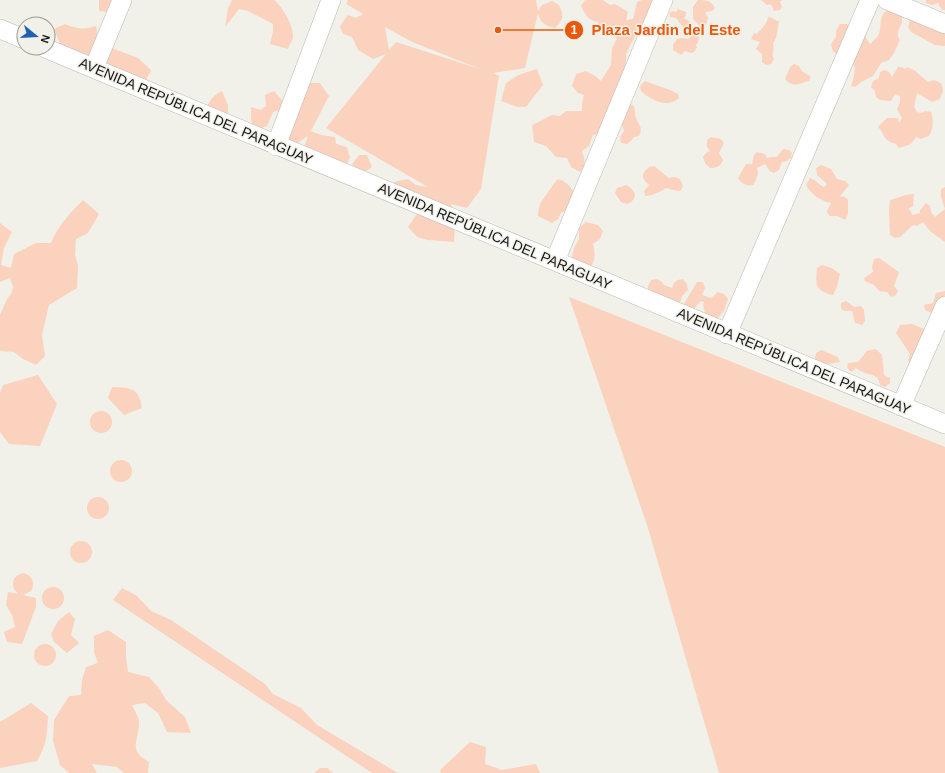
<svg xmlns="http://www.w3.org/2000/svg" width="945" height="773" viewBox="0 0 945 773" font-family="Helvetica,sans-serif">
  <style>
    .green { fill: #fad2be; fill-rule: evenodd }
    .lines { fill: none; stroke-linecap: round; stroke-linejoin: round }
    .minor-casing { stroke: #b9b9b2; stroke-width: 20 }
    .minor { stroke: #fff; stroke-width: 19 }
    .labels { text-anchor: middle; stroke-width: 3; stroke-linejoin: round; paint-order: stroke }
    .street-label { font-size: 14px; fill: #191917; stroke: #f1f1ea }
    .leader { fill: none; stroke: #e8590c; stroke-width: 1.5 }
    .callout-dot { fill: #e8590c; stroke: #f1f1ea; stroke-width: 1.5 }
    .mark-label { font-size: 12px; text-anchor: middle; font-weight: bold; fill: #fff }
    .callout-label { font-size: 15px; text-anchor: middle; font-weight: bold; fill: #e8590c; stroke: #f1f1ea; stroke-width: 3; stroke-linejoin: round; paint-order: stroke }
  </style>
  <rect width="100%" height="100%" fill="#f1f1ea"/>
  <path class="green" d="M99,0h20l-9,12 -11,-1z
    M232,0h42c8,5 20,27 19,37 0,3 -4,8 -5,12l-18,-5 3,-13v-7l-25,-13 -9,-2 -14,18 3,-19z
    M348,0h188l2,11 4,-6 10,-4 7,4c5,11 5,14 -4,23 -10,-2 -15,-5 -17,-15l-13,55 -32,5 6,3 -18,113 -14,19 -16,-4 4,15 -1,23 -26,-2 -11,-3 -9,-10 9,-13 -2,-6 -23,-15 2,-11 14,-3 8,6 12,2 -102,-59 60,-74 -13,5 -15,-9 -6,-13 -9,-3 -3,-8 8,-11 8,3 7,-4 -17,-10zM385,27l27,15 71,28 -87,-28 -7,8z
    M585,0h18l7,5 5,-1 7,4 6,4 -2,8 7,-1 4,-17 5,-2h11l-11,26 -4,4 -12,24v11l3,4 -24,44 -2,11 -5,10 -5,1 -4,11 -7,5c3,9 4,14 -2,21l-9,-5 -4,-9 -11,-1 -10,-11 -12,-4 -2,-17 20,-10 8,1 6,-5h16v-8l2,-8 -6,-2 -6,-7 4,-12 10,-3 9,5 6,5 10,-16 1,-17 5,-10c-11,-4 -16,-5 -19,-16 -10,-2 -12,-6 -17,-16z
    M698,0c8,0 13,0 17,8l-3,3 -7,1 3,6 -2,7 -6,1 -7,-7v-12z
    M761,0h22l-3,1 2,6 -2,3 -6,1 -3,-7 -4,1z
    M926,0h19v10h-3l-4,-7 -6,2 -6,-2z
    M678,9l8,3v4l-2,2 6,4 -1,4 -5,2c-4,-3 -5,-7 -8,-10l-6,-1 -1,-4 4,-2 3,1z
    M887,10l15,5c0,1 0,6 0,7 -2,7 -7,11 -2,18l-6,13 -5,7 -8,3 -8,13 -12,6 -6,5 -4,-1 3,-10 1,-8 -2,-5 12,-32 1,7 4,6c3,-3 7,-6 9,-10 3,-9 -1,-16 8,-24z
    M768,17l4,1 7,4c-2,8 -1,15 -6,21 2,6 -2,11 1,16l-3,5 -5,1 -4,-3v-8l-6,-5 4,-7 -9,-3 3,-6 3,1c5,-7 9,-7 11,-17z
    M569,20h9l6,12 -2,4 -4,1 -5,-6h-5l-4,-7z
    M910,20l35,4v22l-10,-1 -24,-13 -3,-5z
    M65,24c12,5 19,6 31,2 3,14 2,19 -7,29l-14,-3 -14,-6 -7,-17z
    M840,24h7l4,5 -13,25 -5,-2 -2,-8 5,-7v-6z
    M695,35l4,2 -1,5 -2,3 1,2 -2,4 -3,2 -7,-2 -4,4 -8,-5v-5l4,-6 6,-1 5,1 3,-3z
    M109,47l29,11 13,12 -6,12 -14,2 -24,-21z
    M794,64l5,2 3,5 9,6 -2,4c-9,2 -15,8 -24,-2l5,-12z
    M898,67h4l3,2 2,-2 7,3 14,12 6,-2 7,3 2,7 -3,9 -8,3 -15,-9 -3,14 3,5 5,1 3,-2 6,1c3,8 2,17 -2,24l-8,3 -5,-2 -5,7 -12,4 -3,-4c-14,-4 -10,-9 -18,-17l9,-9h11l1,5 3,-5 -5,-9 3,-7v-6l-5,-2 -4,7 -11,-1 -4,-3 -1,-6 -4,-4 2,-6 6,-3 1,-6 4,-2 5,2 3,5z
    M537,69l6,16 -17,22h-8l-17,-6 5,-18 12,-8z
    M645,81c12,5 23,7 33,13l1,4c-12,11 -28,2 -38,-7l-1,-5z
    M309,83h11l9,13 -18,35 10,4 14,2 1,7 11,3 3,11 -8,14 -39,-22 5,-14 -14,9 -8,-1z
    M222,91l6,14v8l-3,2h-21c4,-12 7,-19 18,-24z
    M274,91l8,9 1,6 -3,4 -7,2 -6,14 -13,5 -3,-12v-12l10,3 5,-4 -1,-11z
    M627,103l7,3c1,4 1,11 3,14 3,7 6,8 2,16l-5,1 -3,4 -4,3 -6,-1 -1,-6 4,-6 -1,-4 -5,-6z
    M711,137l10,2 3,4 -5,10 4,7c-2,6 -6,8 -13,8l-5,-5 -2,-6 3,-4 4,-2 -3,-4v-7z
    M783,149l6,1 3,3 -1,4 -4,4 -5,1 -3,8 -5,3 -4,-2 -5,-7 -8,4c2,6 0,12 -4,17 -7,1 -11,-1 -15,-7l8,-14h6l2,-9 3,-3 8,2 2,4 4,-1h6z
    M359,155h8l5,12 -10,7 -10,-10z
    M821,165l10,4 6,10 8,2 4,4 -9,11 5,1 3,3v14l-3,6 -8,-4h-7l-2,-2 -1,-3 4,-8c-11,-2 -20,-9 -25,-18l4,-7c7,2 8,7 14,9l3,-3 -10,-9 -1,-7z
    M654,166l15,12 6,-1 5,2 3,7 -2,4 -4,1 -11,-3c-6,4 -14,8 -21,8l-1,-5 5,-6c-8,-7 -8,-11 0,-18z
    M558,179c8,2 12,7 16,13l-7,18 -6,3 -3,6 -6,4 -14,-7c1,-14 3,-13 10,-24 4,-5 5,-8 10,-13z
    M626,185c10,5 13,14 1,19l-6,-2 -6,-9 2,-5z
    M945,187v55l-15,-11 -7,-9 -6,4 -4,-1 -13,12 -5,1 -5,-3 -1,-24 1,-11c9,-2 15,-6 24,-6l-1,12 -5,3 3,2 1,4 8,-2v-3l6,-7 4,3 1,6 4,5 10,-8 -4,-12v-8z
    M83,200l16,14 -11,19 -12,6 -1,16 3,11 -1,22 -28,17 -7,30 3,21 -9,9 -13,-6 -9,-7 -14,-1v-36l7,-16 4,-5 2,-7 -3,-9 -10,4v-59l12,9 -8,16 -3,17 10,3 3,-14 22,-11h15c7,-17 19,-30 32,-43z
    M586,222l12,3 5,6 -3,8 -7,5c3,11 2,18 -5,27l-12,-9 -4,-6 2,-8 5,-9v-11z
    M879,258l20,14 -5,14 4,5 -2,4 -5,2 -4,-5 -8,-1 -5,-6 -9,-4 -1,-3 9,-6 -1,-5 2,-8z
    M822,265l10,3 8,6 -3,13 -4,8c-19,-5 -17,-10 -16,-27z
    M656,279l5,2 3,4 8,3c2,-7 4,-8 11,-9l4,5 1,6 -6,6 -1,4 -4,5 -28,-12 -1,-7 3,-6z
    M697,282h6l2,6 -3,7 9,3 7,-6 6,2 4,5 -4,12 -8,9 -10,-3 -3,-12 1,-3 -3,-1 -7,8 -11,-2 2,-5z
    M945,291v36l-11,-13 -9,-4 -1,-5 9,-2 3,-10z
    M569,297l376,150v326h-226l-71,-245z
    M846,301l8,6 7,-1 3,4 1,11 -3,4 -7,-2 -3,-12h-7l-4,-2v-6z
    M912,324l12,5 11,9 -23,31 -4,-9 2,-6 -14,-21 4,-8z
    M876,349l6,6 2,20 6,3v5l-5,4 -5,-2 -2,-7c-7,-5 -13,-3 -22,-10l-3,3h-3l-3,-4 1,-4 10,-1 9,-11z
    M821,350c6,2 11,5 17,7l2,5 -13,2 -13,-2 2,-9z
    M38,375l19,29 -17,42 -31,-2 -9,-12v-39l3,-8z
    M112,387c18,1 27,0 30,21l-18,7 -16,-17z
    M90 422a11 11 0 1 1 22 0a11 11 0 1 1-22 0Z
    M110 471a11 11 0 1 1 22 0a11 11 0 1 1-22 0Z
    M87 508a11 11 0 1 1 22 0a11 11 0 1 1-22 0Z
    M70 552a11 11 0 1 1 22 0a11 11 0 1 1-22 0Z
    M23,573c9,2 13,10 8,18l-8,4 13,3v9l-14,37 -15,-2 -3,-10 11,-5 -3,-12 -6,-10 2,-13 10,2c-8,-7 -7,-18 5,-21z
    M42 598a11 11 0 1 1 22 0a11 11 0 1 1-22 0Z
    M122,588l14,7 15,16 20,9 94,64 8,10 28,14 16,17 81,48h-26l-259,-173z
    M69,612l6,7 -4,16 8,8 -12,10 -13,-11 -3,-8 7,-13z
    M108,630l18,12v15l2,15 21,5 10,11 7,12 19,17 6,16 -24,-1 -9,-19 -13,-10 -13,2c2,5 7,12 7,18 0,18 -12,27 10,39l-1,11h-24l-7,-6 -25,-3 5,9h-28l-9,-8 -7,-24 1,-21 15,-24 12,-1 1,-15 4,-13 12,-4 -4,-11v-16z
    M34 655a11 11 0 1 1 22 0a11 11 0 1 1-22 0Z
    M31,703l17,13c-1,19 -1,28 -11,45l-37,7v-46z
    M470,742l16,5 -1,17 17,6 34,-6 4,9h-99l-1,-3z
    M320,768h7l6,5h-19z"/>
  <g class="lines">
    <g class="minor-casing">
      <path id="minor" d="M887,0l58,24
        M0,29l24,10
        M45,48l900,376
        M94,68l28,-68
        M276,146l55,-146
        M555,261l108,-261
        M727,334l143,-334
        M901,406l44,-100"/>
    </g>
    <use href="#minor" class="minor"/>
  </g>
  <g class="labels">
    <g class="street-label">
      <text transform="translate(196 111) rotate(23)" y="5">AVENIDA REPÚBLICA DEL PARAGUAY</text>
      <text transform="translate(495 236) rotate(23)" y="5">AVENIDA REPÚBLICA DEL PARAGUAY</text>
      <text transform="translate(794 361) rotate(23)" y="5">AVENIDA REPÚBLICA DEL PARAGUAY</text>
    </g>
  </g>
  <path class="leader" d="M498 30L574 30"/>
  <g class="callout-dot">
    <circle cx="498" cy="30" r="4"/>
    <circle cx="574" cy="30" r="10"/>
  </g>
  <g class="mark-label">
    <text x="574" y="34">1</text>
  </g>
  <g class="callout-label">
    <text x="666" y="35">Plaza Jardin del Este</text>
  </g>
  <g transform="translate(36 36) rotate(108)"><circle r="19" fill="#f1f1ea" stroke="#9b9b96"/>
  <path d="M0-3L7 15L0 10L-7 15Z" fill="#1f61b2"/>
  <text y="-6" font-size="11" font-weight="bold" text-anchor="middle" fill="#191917">N</text>
  </g>
</svg>
